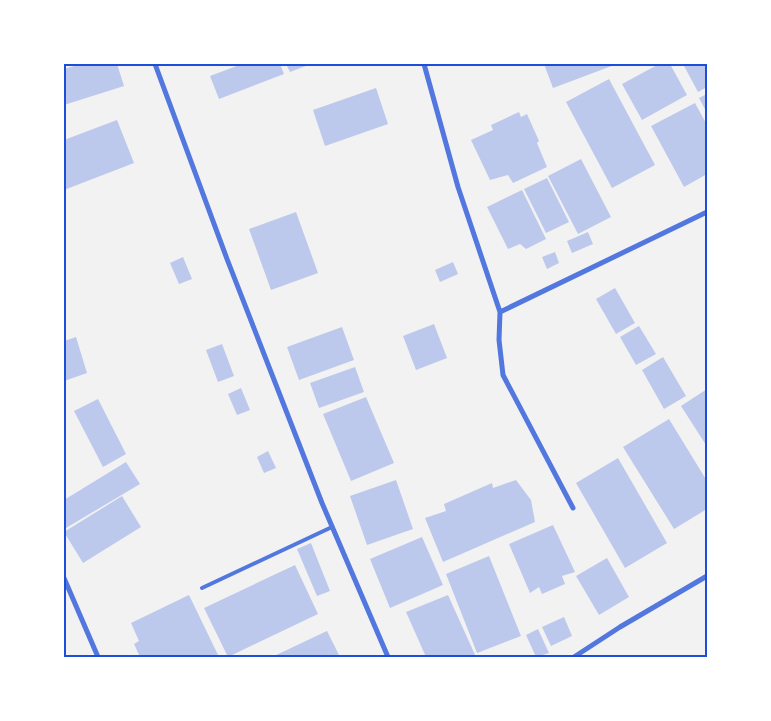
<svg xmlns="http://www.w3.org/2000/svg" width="771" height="721" viewBox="0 0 771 721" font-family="'Zilla Slab',serif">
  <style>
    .building { fill: #bdc9ec }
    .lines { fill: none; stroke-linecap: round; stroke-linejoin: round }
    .service { stroke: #5277de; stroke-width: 4 }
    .minor { stroke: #5277de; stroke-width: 5 }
    .neatline { fill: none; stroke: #1d4ed8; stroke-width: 2 }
  </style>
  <rect width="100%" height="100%" fill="#f2f2f2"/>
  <path class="building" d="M81,64h36l7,22 -60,19v-36z
    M242,64h38l4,10 -65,25 -9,-23z
    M286,64h25l-21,8z
    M544,64h73l-64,24z
    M659,64h11l17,31 -45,25 -20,-36z
    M683,64h24v23l-9,5z
    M609,79l46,86 -43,23 -46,-86z
    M376,88l12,36 -63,22 -12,-36z
    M707,94v19l-8,-15z
    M695,103l12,22v49l-23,13 -33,-61z
    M519,112l2,5 6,-3 12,27 -2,2 10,24 -34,16 -5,-8 -18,5 -19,-40 22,-10 -2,-5z
    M117,120l17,43 -70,27v-50z
    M581,159l30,58 -33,17 -30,-58z
    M547,178l22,44 -23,11 -22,-44z
    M522,190l24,49 -20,10 -6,-5 -12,5 -21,-42z
    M296,212l22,61 -47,17 -22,-61z
    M588,232l5,12 -21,9 -5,-12z
    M555,252l4,11 -12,6 -5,-12z
    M183,257l9,22 -13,5 -9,-21z
    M453,262l5,12 -18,8 -5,-12z
    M615,288l20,35 -19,11 -20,-35z
    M434,324l13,34 -31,12 -13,-34z
    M639,326l17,28 -20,11 -16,-28z
    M342,327l12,33 -55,20 -12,-33z
    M76,337l11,36 -23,8v-40z
    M222,344l12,32 -16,6 -12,-32z
    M663,357l23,39 -22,13 -22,-39z
    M355,367l9,25 -45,16 -9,-25z
    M241,388l9,22 -13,5 -9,-21z
    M707,389v55l-1,1 -25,-39z
    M366,397l28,66 -43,18 -28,-67z
    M98,399l28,55 -23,13 -29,-56z
    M669,419l38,62v28l-33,20 -51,-82z
    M268,451l8,17 -12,5 -7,-16z
    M618,458l49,85 -42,25 -49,-85z
    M126,462l14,22 -74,44 -2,-4v-24z
    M396,480l17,49 -46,16 -17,-49z
    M516,480l15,20 4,22 -92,40 -18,-44 21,-7 -2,-7 48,-21 1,5z
    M122,496l19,31 -58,36 -19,-31z
    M553,525l22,47 -13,4 3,8 -23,10 -3,-7 -9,6 -21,-49z
    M422,537l21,48 -53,23 -20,-49z
    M311,543l19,48 -13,5 -20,-47z
    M489,556l32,80 -44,17 -31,-79z
    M607,558l22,39 -30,18 -23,-39z
    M295,565l23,49 -90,43 -24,-49z
    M189,595l30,62h-79l-6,-13 5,-3 -8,-18z
    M448,595l28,62h-50l-20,-45z
    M564,617l8,19 -21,10 -9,-19z
    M538,629l11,24 -13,4 -10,-22z
    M327,631l13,26h-68z"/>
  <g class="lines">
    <path class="service" d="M202,588l130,-61"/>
    <path class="minor" d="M155,64l72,195 95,244 66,154
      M424,64l34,123 42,125 -1,28 4,35 70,133
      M500,312l207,-100
      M64,578l34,79
      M574,657l46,-30 87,-51"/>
  </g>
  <rect width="771" height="721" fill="none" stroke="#ffffff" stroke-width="130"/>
  <rect x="65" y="65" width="641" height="591" class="neatline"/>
</svg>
